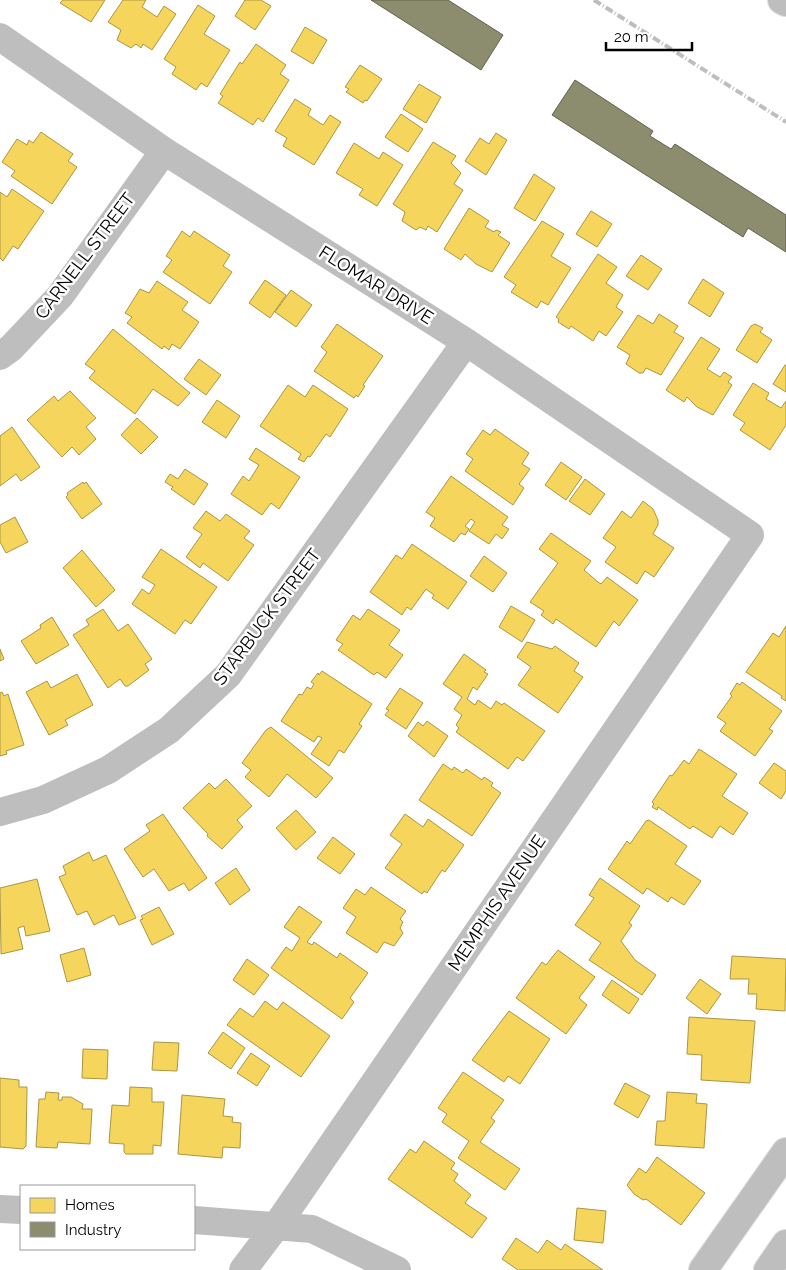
<svg xmlns="http://www.w3.org/2000/svg" width="786" height="1270" viewBox="0 0 786 1270" font-family="Raleway,sans-serif">
  <style>
    .homes { fill: #f6d55c; stroke: #ac9540 }
    .industry { fill: #8c8c6e; stroke: #62624d }
    .lines { fill: none; stroke-linecap: round; stroke-linejoin: round }
    .major-casing { stroke: #dbdbdb; stroke-width: 30 }
    .minor { stroke: #bebebe; stroke-width: 28 }
    .major { stroke: #bebebe; stroke-width: 28 }
    .rail { stroke: #bebebe; stroke-width: 4; stroke-dasharray: 8 2.5 1 2.5; stroke-linecap: butt }
    .labels { text-anchor: middle; stroke-width: 5; stroke-linejoin: round; paint-order: stroke }
    .street-label { font-size: 18px; fill: #000; stroke: #fff }
  </style>
  <rect width="100%" height="100%" fill="#fff"/>
  <path class="homes" d="M63,0h42l-14,22 -31,-19z
    M123,0h23l-4,7 15,10 7,-11 12,8 -24,36 -9,-6 -2,4 -5,-4 -5,4 -14,-8 4,-10 -13,-8z
    M245,0h16l10,6 -16,24 -20,-14z
    M198,5l17,11 -11,18 26,16 -23,37 -6,-4 -5,7 -24,-16 4,-7 -12,-8z
    M305,27l22,13 -14,24 -22,-13z
    M256,44l30,21 -6,9 9,6 -26,42 -5,-4 -5,7 -35,-22 5,-7 -3,-2 20,-32 2,2z
    M360,65l22,14 -15,22 -2,-1 -2,3 -17,-11 3,-3 -4,-2z
    M419,84l22,13 -15,26 -23,-14z
    M295,99l16,10 -3,6 15,10 7,-10 11,7 -27,43 -31,-19 4,-8 -12,-7z
    M401,114l22,15 -15,23 -23,-15z
    M41,132l32,22 -5,7 9,6 -25,37 -41,-28 4,-5 -13,-9 15,-23 10,6 2,-5 4,3z
    M496,133l11,7 -21,35 -21,-14 15,-23 9,6z
    M433,142l23,14 -5,7 10,10 -7,11 9,6 -26,42 -9,-6 -2,4 -6,-3 -4,3 -14,-9 3,-9 -12,-8z
    M354,143l25,16 4,-7 20,13 -26,41 -18,-11 4,-6 -27,-16z
    M534,174l21,14 -20,33 -21,-13z
    M12,189l32,22 -26,38 -5,-3 -10,15 -3,-3v-66l7,5z
    M469,208l20,13 -4,6 9,5 2,-2 5,2 -3,3 12,8 -18,29 -16,-8 -11,-10 -4,6 -17,-11z
    M591,211l21,13 -15,23 -21,-13z
    M542,221l22,13 -13,22 20,12 -23,37 -7,-4 -4,7 -26,-16 5,-7 -12,-8z
    M182,231l8,6 4,-6 36,24 -7,11 9,6 -22,32 -47,-32 9,-12 -6,-4z
    M598,254l19,13 -11,16 17,12 -7,12 7,5 -17,24 -7,-5 -6,10 -22,-15 -2,3 -11,-7 1,-3 -3,-2z
    M641,255l21,14 -14,21 -22,-14z
    M703,279l21,14 -14,24 -22,-14z
    M265,280l21,15 -16,23 -21,-15z
    M157,281l31,21 -6,8 17,12 -19,27 -8,-5 -3,6 -5,-4 -2,3 -35,-26 5,-6 -7,-4 15,-24 9,4z
    M291,290l21,15 -16,22 -21,-15z
    M659,314l19,12 -4,6 10,6 -23,37 -15,-7 -3,5h-4l-13,-9 4,-9 -13,-8 21,-32 15,9z
    M337,324l46,32 -20,29 2,1 -7,11 -2,-2 -2,3 -40,-27 13,-19 -6,-5z
    M755,324l8,4 -3,4 12,8 -15,23 -21,-13 15,-24z
    M113,329l77,64 -12,13 -25,-17 -18,25 -46,-36 6,-7 -10,-7z
    M701,337l19,12 -13,20 13,8 4,-5 8,5 -4,5 4,3 -19,30 -16,-8 -10,-10 -3,5 -18,-12z
    M199,359l22,16 -15,20 -22,-16z
    M785,365h1v27l-13,-8z
    M753,383l16,10 -3,6 15,9 5,-7v24l-16,25 -30,-20 5,-7 -12,-8z
    M288,385l17,12 8,-12 35,24 -18,28 -4,-3 -16,23 -2,-1 -4,6 -6,-3 3,-5 -41,-28z
    M70,391l26,27 -10,9 10,12 -17,16 -7,-8 -10,10 -35,-37 27,-24 4,5z
    M217,400l23,16 -14,22 -24,-16z
    M137,418l21,19 -17,17 -20,-19z
    M12,427l28,40 -19,14 -5,-7 -16,12v-50z
    M495,429l34,24 -7,11 8,5 -11,15 5,4 -11,17 -48,-34 8,-12 -7,-5 17,-24 7,5z
    M256,448l44,29 -21,32 -8,-6 -9,12 -31,-21 12,-18 6,5 10,-16 -10,-6z
    M561,462l21,15 -16,23 -21,-15z
    M185,469l23,15 -14,21 -23,-16 2,-2 -8,-5 5,-8 8,5z
    M451,476l57,41 -6,8 7,4 -7,10 -6,-5 -7,10 -20,-13 6,-9 -4,-3 -6,7 4,3 -4,6 -4,-2 -7,9 -24,-16 5,-8 -9,-6z
    M585,479l20,15 -15,21 -21,-14z
    M83,482l1,2 2,-2 16,22 -20,15 -16,-22 2,-2 -1,-2z
    M643,501l10,8 5,11v5l-5,9 21,14 -20,29 -9,-6 -8,13 -32,-22 11,-15 -13,-9 19,-27 9,7z
    M206,511l14,10 6,-7 24,17 -6,7 10,7 -26,36 -25,-18 -3,5 -14,-11 16,-23 -9,-6z
    M15,517l13,25 -22,11 -6,-11v-17z
    M551,533l40,28 -7,9 14,12 3,2 6,-7 31,23 -19,26 -5,-5 -18,26 -40,-28 -3,5 -12,-9 3,-4 -14,-9 28,-39 -19,-14z
    M412,544l55,38 -19,27 -16,-11 2,-3 -8,-6 -15,21 -4,-3 -5,8 -32,-23 26,-37 6,4z
    M161,549l56,38 -26,37 -6,-4 -10,14 -43,-30 10,-15 7,5 6,-9 -13,-8z
    M82,550l33,40 -19,17 -33,-39z
    M484,556l23,17 -14,19 -23,-16z
    M511,606l24,14 -13,22 -23,-15z
    M103,609l15,22 10,-7 24,35 -7,5 4,6 -21,16h-3l-5,-7 -12,9 -35,-53 16,-10 -3,-5z
    M368,609l32,21 -11,15 14,10 -17,23 -9,-6 -3,3 -36,-25 5,-6 -7,-4 17,-25 7,5z
    M52,617l17,28 -33,19 -15,-23 20,-13 -1,-3z
    M786,626v75l-5,-3 1,-2 -36,-24 27,-39 6,4z
    M527,642l25,7 3,-3 24,17 -5,8 9,6 -25,36 -40,-28 13,-18 -14,-10z
    M0,649l4,10 -4,2z
    M464,654l22,16 -2,2 4,2 -11,16 -4,-3 -6,12 8,6 3,-5 13,9 5,-8 6,4 2,-2 41,28 -22,30 -6,-4 -9,12 -52,-37 3,-4 -3,-3 6,-10 -8,-6 8,-12 -19,-13z
    M322,671l50,33 -13,20 3,2 -18,27 -5,-3 -10,16 -18,-12 11,-16 -4,-2 -4,6 -33,-21 18,-27 3,1 5,-8 4,2 3,-5 -3,-2 7,-9 1,2z
    M77,674l16,31 -28,15 3,5 -19,10 -23,-43 21,-11 4,7z
    M742,682l40,29 -13,18 4,2 -18,25 -35,-25 6,-8 -9,-6 15,-21 -2,-2 7,-11 3,2z
    M400,688l23,15 -17,26 -21,-14 4,-5 -3,-1z
    M2,692l2,4 4,-2 16,51 -18,6 1,3 -7,2v-63z
    M427,721l21,15 -14,21 -26,-21 10,-14 5,4z
    M271,727l62,51 -17,20 -29,-24 -18,23 -24,-20 6,-7 -9,-7 24,-33z
    M699,749l38,25 -15,22 26,17 -15,22 -13,-9 -8,12 -19,-12 -3,3 -32,-22 -1,3 -5,-3 2,-3 -2,-2 18,-27 2,1 12,-16 5,4z
    M774,763l12,8v20l-5,8 -22,-16z
    M443,764l9,6 2,-3 9,6 3,-4 16,11 2,-3 9,6 -2,3 10,7 -29,43 -53,-36z
    M226,779l26,27 -15,14 6,7 -21,22 -15,-13 1,-2 -25,-26 26,-25 6,6z
    M296,810l20,22 -20,18 -20,-22z
    M163,814l44,64 -18,13 -5,-8 -15,8 -15,-22 -11,8 -19,-28 26,-18 -4,-6z
    M405,814l18,13 5,-8 36,26 -19,27 -3,-2 -15,23 -3,-2 -2,3 -37,-26 17,-24 -12,-9z
    M649,820l38,26 -12,18 26,17 -17,24 -13,-8 -3,5 -21,-14 -4,6 -35,-25 19,-28 3,3 16,-23z
    M333,837l22,17 -15,20 -23,-16z
    M89,852l4,9 13,-6 30,63 -17,7 -5,-10 -20,10 -7,-14 -10,4 -18,-38 7,-3 -3,-8z
    M236,868l14,22 -20,15 -15,-22z
    M600,878l40,28 -11,17 3,2 -11,16 14,19 21,15 -14,20 -53,-35 12,-17 -26,-18 19,-27 -5,-3z
    M37,879l13,52 -24,5 -2,-10 -6,2 5,21 -22,5 -1,-66z
    M371,887l35,24 -6,8 3,3 -3,6 3,5 -9,13 -10,-4 -7,11 -31,-20 10,-16 -13,-9 13,-19 9,6z
    M299,906l23,16 -15,20 5,3 2,-3 23,16 3,-5 28,20 -18,25 4,4 -12,17 -71,-51 15,-21 6,4 8,-13 -16,-11z
    M159,907l15,27 -22,11 -12,-25 3,-1 -2,-3z
    M84,948l7,27 -24,7 -7,-27z
    M558,950l37,27 -16,21 8,7 -21,29 -50,-36 26,-36 4,3z
    M732,956l54,3 -1,52 -29,-2 1,-15h-9l1,-15h-19z
    M247,959l22,16 -15,20 -21,-15z
    M700,979l21,15 -14,20 -21,-16z
    M612,980l27,19 -10,15 -27,-19z
    M265,1001l12,9 6,-8 47,34 -29,41 -74,-52 13,-17 13,9z
    M509,1011l41,28 -30,45 -12,-8 -4,6 -32,-22z
    M689,1017l66,4 -5,62 -49,-3 1,-25 -15,-1z
    M223,1032l22,16 -14,21 -23,-16z
    M154,1042l25,1 -2,28 -25,-1z
    M83,1049l25,1 -1,29 -25,-1z
    M251,1053l19,13 -13,20 -20,-13z
    M463,1072l41,28 -13,18 4,3 -15,21 40,27 -15,21 -47,-32 11,-17 -27,-19 5,-8 -9,-6z
    M0,1078l19,2v7h8l-1,59 -3,3 -23,-2z
    M625,1083l25,13 -12,22 -24,-14z
    M130,1087l22,1v14h12l-3,44 -8,-1v9h-27l-2,-2v-8l-15,-1 3,-38 17,1z
    M46,1092l13,1 -1,7h4v-3h9l12,7 -1,5h10l-2,35 -32,-2 -1,6 -21,-1 3,-48h6z
    M667,1092l30,2 -1,9 11,1 -3,44 -49,-3 2,-24h8z
    M182,1095l43,4 -2,17 10,1 -1,5 9,1 -1,25 -17,-1 -1,11 -44,-4z
    M424,1141l31,22 -4,6 7,5 -4,7 17,14 -6,8 22,15 -15,20 -84,-59 22,-30 6,4z
    M657,1157l48,36 -24,32 -35,-26 -3,1 -9,-6 -7,-9 12,-17 7,5z
    M577,1208l29,3 -3,32 -29,-3z
    M516,1238l22,15 9,-13 14,10 4,-6 38,26h-85l-16,-11z"/>
  <path class="industry" d="M371,0h77l55,35 -22,35z
    M575,80l78,51 -3,5 21,13 4,-5 111,71v37l-38,-24 -5,9 -191,-122z"/>
  <g class="lines">
    <g class="major-casing">
      <path id="major" d="M782,0l4,2
        M703,1270l83,-118
        M768,1270l18,-26"/>
    </g>
    <path class="minor" d="M0,37l164,114 302,191 284,193 -473,690 -34,45
      M0,356l11,-8 49,-52 104,-145
      M0,812l43,-12 65,-30 61,-40 59,-55 238,-333
      M0,1209l21,1
      M194,1220l118,9 85,41"/>
    <use href="#major" class="major"/>
    <path class="rail" d="M594,0l192,122"/>
  </g>
  <g class="labels">
    <g class="street-label">
      <text transform="translate(85 256) rotate(-53)" y="6">CARNELL STREET</text>
      <text transform="translate(376 285) rotate(32)" y="6">FLOMAR DRIVE</text>
      <text transform="translate(267 617) rotate(-53)" y="6">STARBUCK STREET</text>
      <text transform="translate(497 903) rotate(-56)" y="6">MEMPHIS AVENUE</text>
    </g>
  </g>
  <rect x="20" y="1185" width="175" height="65" fill="#ffffff" stroke="#999999"/>
  <rect x="30" y="1198" width="25" height="15" fill="#f6d55c" stroke="#999999"/>
  <text x="65" y="1210" font-size="15" fill="#000000">Homes</text>
  <rect x="30" y="1222" width="25" height="15" fill="#8c8c6e" stroke="#999999"/>
  <text x="65" y="1235" font-size="15" fill="#000000">Industry</text>
  <path d="M606 42v8h86v-8" fill="none" stroke="#000000" stroke-width="2.5"/>
  <text x="614" y="42" font-size="15" fill="#000000" stroke="#ffffff" stroke-width="4" paint-order="stroke">20 m</text>
</svg>
